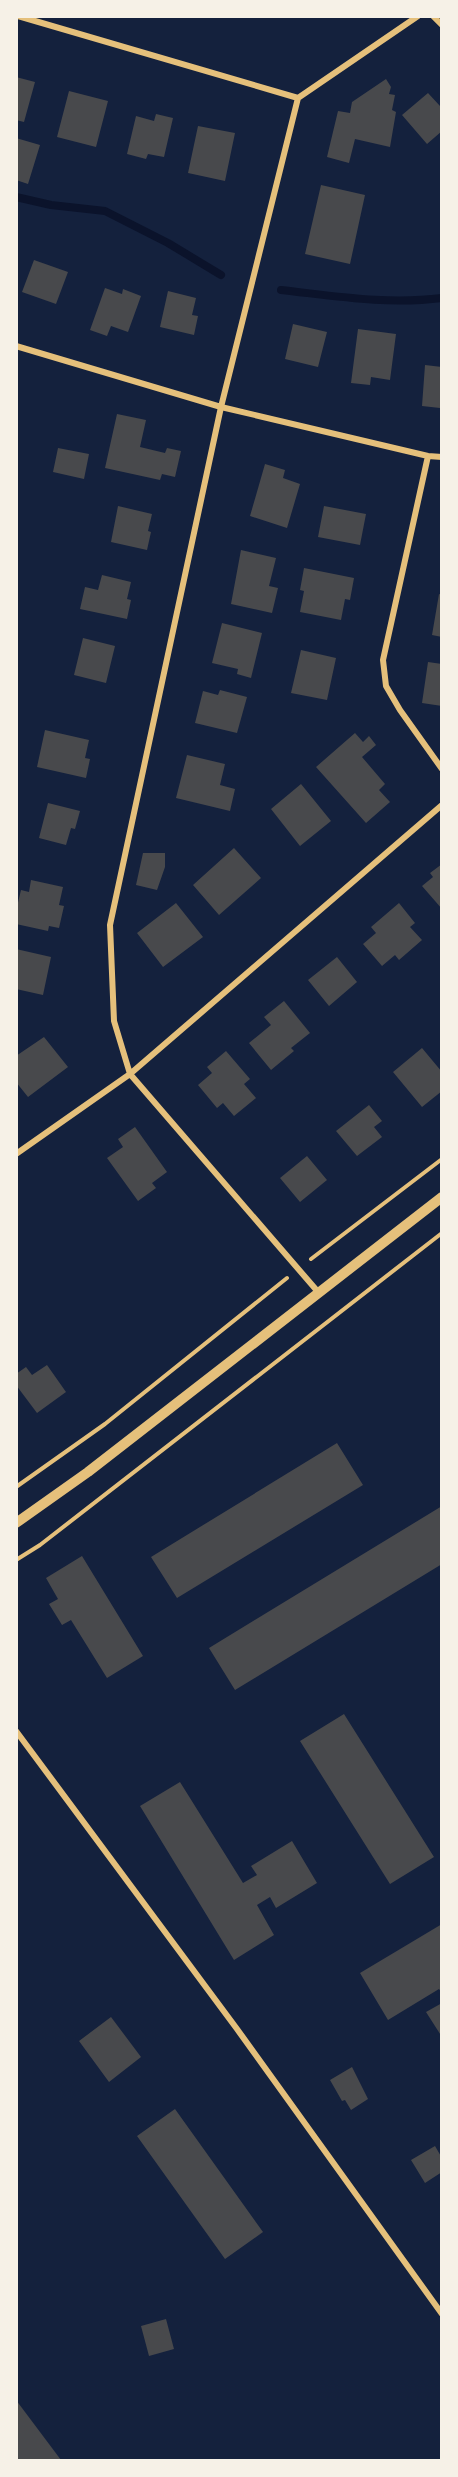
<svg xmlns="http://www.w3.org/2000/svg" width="458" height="2477" viewBox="0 0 458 2477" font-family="'Open Sans',sans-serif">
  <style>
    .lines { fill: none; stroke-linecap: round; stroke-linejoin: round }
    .stream { stroke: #0b132b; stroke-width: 8 }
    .building { fill: #48494c }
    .path { stroke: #e5c07b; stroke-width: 4 }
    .minor { stroke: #e5c07b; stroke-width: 6 }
    .tertiary { stroke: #e5c07b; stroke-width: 10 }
  </style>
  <rect width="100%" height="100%" fill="#14213d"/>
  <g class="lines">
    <path class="stream" d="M16,197l35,8 54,6 63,32 53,32
      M281,290c54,6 106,15 161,8"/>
  </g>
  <path class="building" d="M16,77l19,5 -11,40 -8,-2z
    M386,79l5,8 -2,7 6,1 -3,15 4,2 -6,35 -35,-8 -6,24 -22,-6 11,-46 12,2 2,-11z
    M69,91l39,10 -12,46 -39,-10z
    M428,93l12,13 2,-2v27l-15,13 -25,-29z
    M156,114l17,4 -9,39 -16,-3 -2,5 -19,-5 9,-38 18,5z
    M198,126l37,7 -10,48 -37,-8z
    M16,138l24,7 -12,39 -12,-4z
    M321,185l44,10 -15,69 -45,-10z
    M34,260l34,12 -12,32 -34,-12z
    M105,288l17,6 1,-5 18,7 -13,36 -17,-6 -4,10 -17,-6z
    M168,291l28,7 -4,17 6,1 -4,19 -34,-8z
    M293,324l34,8 -9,35 -33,-8z
    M358,329l38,5 -6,46 -19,-3 -1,8 -19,-2z
    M425,365l17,2 -2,41 -18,-2z
    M117,414l29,6 -6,27 25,6 2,-5 14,3 -6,26 -13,-3 -2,6 -55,-12z
    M58,448l31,6 -5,25 -31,-7z
    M265,464l20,6 -2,8 17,6 -13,44 -37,-12z
    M118,506l34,8 -4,17 3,1 -4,18 -36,-8z
    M324,506l42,8 -6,31 -42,-8z
    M241,550l35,8 -7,28 9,2 -6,25 -41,-9z
    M304,568l50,10 -4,22 -5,-1 -4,21 -41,-8 4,-21 -4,-1z
    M102,575l29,7 -4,17 4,1 -4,19 -47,-10 5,-22 13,3z
    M439,594l3,1v42l-10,-2z
    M222,623l40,10 -11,45 -14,-4 1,-5 -26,-6z
    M83,638l32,8 -9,37 -32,-8z
    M301,650l35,8 -9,42 -36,-7z
    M428,662l14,2v42l-20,-3z
    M220,690l27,7 -10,36 -42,-10 8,-32 15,4z
    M45,730l44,10 -4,18 5,1 -4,19 -49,-11z
    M355,733l8,9 6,-6 7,9 -14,12 23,27 -6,6 11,12 -24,21 -50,-56z
    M187,755l38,9 -5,21 15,4 -5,22 -54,-13z
    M301,784l30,37 -31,25 -29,-37z
    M48,803l32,8 -5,18 -4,-1 -5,17 -27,-7z
    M234,848l27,30 -42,37 -26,-30z
    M143,853h22v14l-8,23 -21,-5z
    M442,864v45l-20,-23 11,-9 -3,-4z
    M31,880l32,7 -4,18 5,1 -5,22 -10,-2 -1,5 -32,-7v-13l5,-21 8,2z
    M176,903l27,34 -40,30 -26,-34z
    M399,903l16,20 -5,4 12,13 -23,20 -4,-5 -13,11 -19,-22 13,-11 -5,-6z
    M16,949l35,8 -8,38 -27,-6z
    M337,957l20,25 -28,24 -21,-26z
    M284,1001l26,32 -19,15 3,3 -23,19 -22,-27 22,-18 -7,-8z
    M44,1037l24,30 -40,30 -12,-15v-26z
    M422,1048l20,24v19l-20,16 -29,-35z
    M226,1051l24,28 -6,5 12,14 -22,18 -11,-13 -6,5 -19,-23 14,-12 -5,-6z
    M369,1105l13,16 -8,6 8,10 -25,19 -21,-25z
    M135,1127l32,45 -15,11 4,5 -18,13 -31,-43 16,-11 -5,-8z
    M307,1156l20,24 -27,22 -20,-24z
    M47,1365l19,27 -29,21 -21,-28v-11l10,-7 6,8z
    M337,1443l26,42 -186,113 -26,-41z
    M442,1506v58l-207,126 -26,-42z
    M82,1556l61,100 -36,22 -36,-58 -9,5 -13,-21 9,-5 -12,-21z
    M344,1714l90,143 -44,27 -90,-143z
    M180,1782l63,101 14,-8 -6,-9 41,-25 25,42 -41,25 -6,-11 -13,8 17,30 -40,25 -94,-154z
    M442,1924v69l-3,-4 -51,31 -28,-47z
    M442,2003v34l-16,-25z
    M111,2017l30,40 -32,25 -30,-41z
    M352,2067l16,32 -17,11 -6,-10 -3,1 -12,-21z
    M175,2109l88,123 -38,27 -88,-123z
    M435,2146l7,12v14l-17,11 -14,-23z
    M166,2319l8,30 -25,7 -8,-30z
    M16,2400l45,60h-45z"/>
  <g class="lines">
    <path class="path" d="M311,1259l131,-100
      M16,1487l89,-63 182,-146
      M16,1560l24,-15 402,-312"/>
    <path class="minor" d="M18,16l280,82 120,-82
      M433,16l9,9
      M298,98l-77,309 -111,518 4,96 16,53 189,219
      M16,346l205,61 207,49 14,1
      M428,456l-45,204 3,26 14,24 42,59
      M16,1154l114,-80 312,-269
      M16,1731l221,298 205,285"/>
    <path class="tertiary" d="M16,1523l72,-51 354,-275"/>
  </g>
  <rect width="458" height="2477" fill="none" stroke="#f6f1e7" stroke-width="36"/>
</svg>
